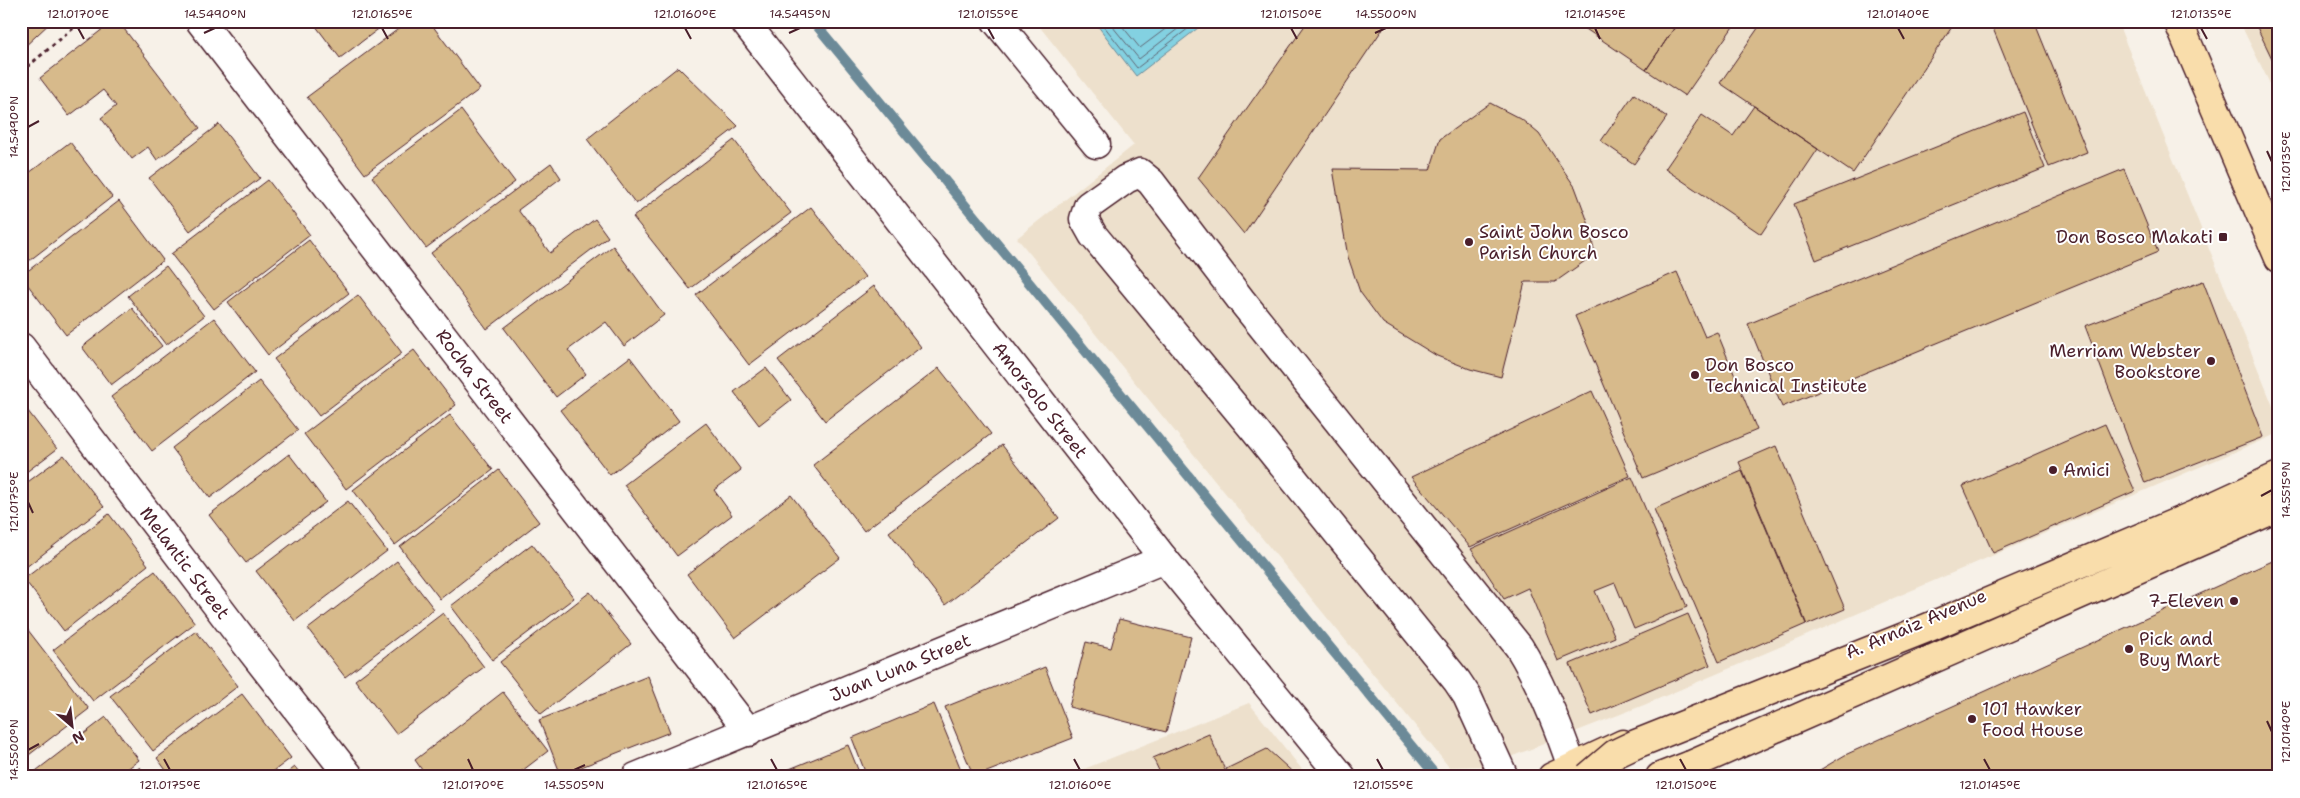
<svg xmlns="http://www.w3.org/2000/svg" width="2300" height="798" viewBox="0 0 2300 798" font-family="'Shantell Sans',sans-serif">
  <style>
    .built { fill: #ede0cc }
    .water { fill: #83d1e1; stroke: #6c8a98 }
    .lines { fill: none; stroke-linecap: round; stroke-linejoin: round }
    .shore { stroke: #616674; stroke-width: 1 }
    .stream { stroke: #6c8a98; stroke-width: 10 }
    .building { fill: #d7ba8b; stroke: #4a1f2b }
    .minor-casing { stroke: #4a1f2b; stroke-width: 31 }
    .major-casing { stroke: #4a1f2b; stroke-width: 31 }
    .highway-casing { stroke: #4a1f2b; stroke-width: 31 }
    .path { stroke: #4a1f2b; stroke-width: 3; stroke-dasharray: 4 4; stroke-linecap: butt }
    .minor { stroke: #fff; stroke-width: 28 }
    .major { stroke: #f9ddab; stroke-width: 28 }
    .highway { stroke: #f9ddab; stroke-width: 28 }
    .highway-bridge-casing { stroke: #4a1f2b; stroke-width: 31; stroke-linecap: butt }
    .highway-bridge { stroke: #f9ddab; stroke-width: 28 }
    .ticks { fill: none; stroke: #4a1f2b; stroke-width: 2 }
    .poi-dot { fill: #4a1f2b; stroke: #fff; stroke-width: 2 }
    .labels { text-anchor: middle; stroke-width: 4; stroke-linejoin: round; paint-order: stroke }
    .poi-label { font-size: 18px; fill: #4a1f2b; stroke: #fff; text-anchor: start }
    .street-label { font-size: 18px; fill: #4a1f2b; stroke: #fff }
    .neatline { fill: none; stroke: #4a1f2b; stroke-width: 2 }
    .ticks-label { font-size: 12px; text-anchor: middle; fill: #4a1f2b }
  </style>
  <rect width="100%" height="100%" fill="#f7f1e8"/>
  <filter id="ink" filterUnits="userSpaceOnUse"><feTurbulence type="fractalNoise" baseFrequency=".02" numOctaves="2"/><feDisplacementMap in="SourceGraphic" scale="10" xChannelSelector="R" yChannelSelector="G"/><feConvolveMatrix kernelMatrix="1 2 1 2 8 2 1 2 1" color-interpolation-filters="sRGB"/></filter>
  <g filter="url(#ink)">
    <path class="built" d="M1035,21h1082l162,400v12l-635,272 -157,61 -38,1 -432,-529 117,-93z
      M2239,21h40v81z
      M1249,703l59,74h-244z"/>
    <path class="water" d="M1094,21h113l-71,55z"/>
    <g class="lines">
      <path class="shore" d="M1100,21l37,47 61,-47
        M1108,21l31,38 49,-38
        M1118,21l22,27 36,-27"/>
      <path class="stream" d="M813,21l624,756"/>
    </g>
    <path class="building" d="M21,21h31l-31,29z
      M113,21h5l82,107 -43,32 -9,-13 -16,12 -31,-41 15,-12 -13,-16 -34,26 -29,-38z
      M312,21h77l-49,37z
      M409,21h20l51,68 -115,85 -58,-77z
      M1308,21h80l-144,213 -46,-56z
      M1574,21h105l-33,49z
      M1679,21h58l-52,75 -39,-26z
      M1763,21h193l-103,152 -133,-90z
      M1990,21h44l53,131 -38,15z
      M2254,21h25v52z
      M678,67l60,59 -102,78 -49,-65z
      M1634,94l33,23 -33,47 -33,-23z
      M1490,103l31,16 18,15 36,53 13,35 7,32 -40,28h-30l-24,95 -31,-8 -33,-13 -54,-33 -23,-31 -12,-35 -15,-88 97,1 10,-31z
      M1754,106l64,43 -57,85 -96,-65 37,-54 31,21z
      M461,110l54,72 -89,66 -54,-71z
      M2023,112l22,56 -229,92 -22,-56z
      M219,124l41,54 -70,53 -41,-53z
      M734,140l57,73 -101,76 -57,-72z
      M70,142l42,55 -91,70v-88z
      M551,163l10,15 -43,32 32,43 45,-34 13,18 -121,92 -56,-76z
      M2124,169l34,83 -376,155 -34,-83z
      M268,180l42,55 -96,74 -43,-55z
      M119,201l44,59 -97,75 -45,-59z
      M811,207l54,70 -116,88 -53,-70z
      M309,240l40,53 -81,62 -40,-53z
      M613,246l51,69 -40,31 -18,-24 -38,28 18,24 -30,23 -52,-69z
      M166,266l38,50 -38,29 -38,-49z
      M1677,272l28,65 12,-5 40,98 -114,48 -68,-162z
      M2203,281l60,156 -118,46 -60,-157z
      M874,286l47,61 -96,74 -47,-61z
      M358,295l44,58 -83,63 -45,-57z
      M132,308l30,38 -51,39 -29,-38z
      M214,318l41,54 -103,79 -41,-54z
      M414,350l42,55 -110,84 -42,-55z
      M630,357l49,64 -69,54 -50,-65z
      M766,368l25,32 -32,25 -25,-33z
      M939,368l52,66 -127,97 -51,-66z
      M259,381l39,49 -88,68 -38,-50z
      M1592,391l38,85 -160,71 -59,-70z
      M21,402l36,47 -36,27z
      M450,415l43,55 -98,75 -42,-55z
      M706,423l35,47 -27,20 18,25 -55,41 -53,-71z
      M2105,424l30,67 -142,62 -30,-67z
      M1002,445l57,73 -114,87 -56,-73z
      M1776,446l69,163 -38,16 -68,-163z
      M289,454l37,48 -80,61 -37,-48z
      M64,455l40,52 -83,64v-84z
      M499,470l40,52 -99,77 -40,-52z
      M1742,471l64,153 -87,38 -65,-153z
      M1632,477l55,130 -53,22 -19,-46 -20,8 20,46 -57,24 -30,-73 -24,11 -33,-50z
      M791,495l49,63 -105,80 -48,-64z
      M348,501l39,50 -92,70 -39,-50z
      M109,514l39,51 -84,66 -40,-52z
      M532,544l42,54 -82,62 -41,-54z
      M2279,558v219h-471l37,-22z
      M397,561l37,48 -89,68 -37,-48z
      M155,571l40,52 -102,78 -40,-51z
      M590,592l41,52 -90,70 -41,-52z
      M443,613l41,54 -88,67 -41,-54z
      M1688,614l22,51 -118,50 -22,-51z
      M1119,619l72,18 -25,95 -97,-25 17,-65 25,6z
      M21,621l68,88 -68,52z
      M196,631l42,55 -85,65 -43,-55z
      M1045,667l28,71 -99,39 -29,-70z
      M648,676l22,56 -109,43 -22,-55z
      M503,692l45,59 -34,26h-87l-12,-17z
      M242,694l49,64 -25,19h-95l-14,-19z
      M934,704l30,73h-97l-15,-39z
      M106,717l33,43 -22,17h-89z
      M1209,734l19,43h-66l-9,-19z
      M848,745l13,32h-91z
      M1267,749l31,28h-68l-4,-8z
      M140,767l7,10h-20z
      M295,767l8,10h-21z"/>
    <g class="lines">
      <g class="minor-casing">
        <g id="minor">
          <path id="s1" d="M200,21l549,711"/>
          <path id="s2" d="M744,21l420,538 178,218"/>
          <path d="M996,21l100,123"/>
          <path id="s3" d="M21,347l219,289 110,141"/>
          <path id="s4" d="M636,777l528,-218"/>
          <path d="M1504,777l-37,-81 -10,-15 -202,-250 -162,-196 -9,-16 4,-13 38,-27 14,-6 11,9 90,118 278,347c23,37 39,79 53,120"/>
        </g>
      </g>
      <g class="major-casing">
        <path id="major" d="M2178,21l101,237
          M1552,777l71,-33"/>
      </g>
      <g class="highway-casing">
        <path id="highway" d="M1660,777l31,-12"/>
      </g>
      <path class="path" d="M21,72l61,-51"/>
      <use href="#minor" class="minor"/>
      <use href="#major" class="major"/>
      <use href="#highway" class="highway"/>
      <g class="highway-bridge-casing">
        <path id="highway-bridge" d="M1691,765l588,-258
          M1588,777l27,-23 21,-10 291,-116 265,-112 87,-40"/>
      </g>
      <use href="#highway-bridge" class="highway-bridge"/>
    </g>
  </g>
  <path class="ticks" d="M78,28l6,11M382,28l6,11M685,28l6,11M988,28l6,11M1291,28l6,11M1595,28l5,11M1898,28l6,11M2201,28l6,11M204,33l11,-5M789,33l11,-5M1375,33l11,-5M28,127l11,-6M2267,151l5,11M2261,496l11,-6M28,502l5,11M2267,721l5,11M28,750l11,-6M164,759l6,11M468,759l5,11M771,759l6,11M1074,759l6,11M1377,759l6,11M1680,759l6,11M1984,759l6,11M574,770l11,-5"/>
  <g class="poi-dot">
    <rect x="2218" y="232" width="10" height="10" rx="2.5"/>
    <circle cx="1469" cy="242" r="5"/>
    <circle cx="2211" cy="361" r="5"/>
    <circle cx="1695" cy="375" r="5"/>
    <circle cx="2053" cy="470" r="5"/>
    <circle cx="2234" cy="601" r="5"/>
    <circle cx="2129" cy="649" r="5"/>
    <circle cx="1972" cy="719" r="5"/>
  </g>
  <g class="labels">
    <g class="poi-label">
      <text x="1479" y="238">Saint John Bosco<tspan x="1479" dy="21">Parish Church</tspan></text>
      <text x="2213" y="243" text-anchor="end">Don Bosco Makati</text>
      <text x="2201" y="357" text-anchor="end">Merriam Webster<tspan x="2201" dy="21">Bookstore</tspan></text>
      <text x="1705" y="371">Don Bosco<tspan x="1705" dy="21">Technical Institute</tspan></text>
      <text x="2063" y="476">Amici</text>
      <text x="2224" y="607" text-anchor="end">7-Eleven</text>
      <text x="2139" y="645">Pick and<tspan x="2139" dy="21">Buy Mart</tspan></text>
      <text x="1982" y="715">101 Hawker<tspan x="1982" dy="21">Food House</tspan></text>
    </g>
    <g class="street-label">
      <text dy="6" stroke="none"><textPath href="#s1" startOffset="449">Rocha Street</textPath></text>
      <text dy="6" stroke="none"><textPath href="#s2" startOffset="481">Amorsolo Street</textPath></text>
      <text dy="6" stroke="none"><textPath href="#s3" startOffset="271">Melantic Street</textPath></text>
      <text transform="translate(1916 624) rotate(-23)" y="6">A. Arnaiz Avenue</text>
      <text dy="6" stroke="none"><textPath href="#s4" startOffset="286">Juan Luna Street</textPath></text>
    </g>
  </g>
  <rect width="2300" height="798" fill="none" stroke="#fff" stroke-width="55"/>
  <g transform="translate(72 726) rotate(152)" stroke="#ffffff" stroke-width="4" paint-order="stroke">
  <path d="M0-4L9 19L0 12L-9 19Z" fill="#4a1f2b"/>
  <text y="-8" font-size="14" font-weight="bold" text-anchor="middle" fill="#4a1f2b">N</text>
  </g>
  <rect x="28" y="28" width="2244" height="742" class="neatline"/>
  <g class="ticks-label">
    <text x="78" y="18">121.0170°E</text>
    <text x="215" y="18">14.5490°N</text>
    <text x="382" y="18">121.0165°E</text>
    <text x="685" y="18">121.0160°E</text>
    <text x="800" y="18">14.5495°N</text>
    <text x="988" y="18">121.0155°E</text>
    <text x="1291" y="18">121.0150°E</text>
    <text x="1386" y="18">14.5500°N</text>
    <text x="1595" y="18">121.0145°E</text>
    <text x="1898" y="18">121.0140°E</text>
    <text x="2201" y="18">121.0135°E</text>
    <text transform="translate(14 127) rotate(-90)" y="4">14.5490°N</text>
    <text transform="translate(2286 162) rotate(-90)" y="4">121.0135°E</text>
    <text transform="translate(2286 490) rotate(-90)" y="4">14.5515°N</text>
    <text transform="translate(14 502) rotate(-90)" y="4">121.0175°E</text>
    <text transform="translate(2286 732) rotate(-90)" y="4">121.0140°E</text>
    <text transform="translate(14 750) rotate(-90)" y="4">14.5500°N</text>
    <text x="170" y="789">121.0175°E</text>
    <text x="473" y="789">121.0170°E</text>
    <text x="574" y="789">14.5505°N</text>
    <text x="777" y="789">121.0165°E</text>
    <text x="1080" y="789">121.0160°E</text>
    <text x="1383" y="789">121.0155°E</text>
    <text x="1686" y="789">121.0150°E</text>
    <text x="1990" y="789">121.0145°E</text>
  </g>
</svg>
